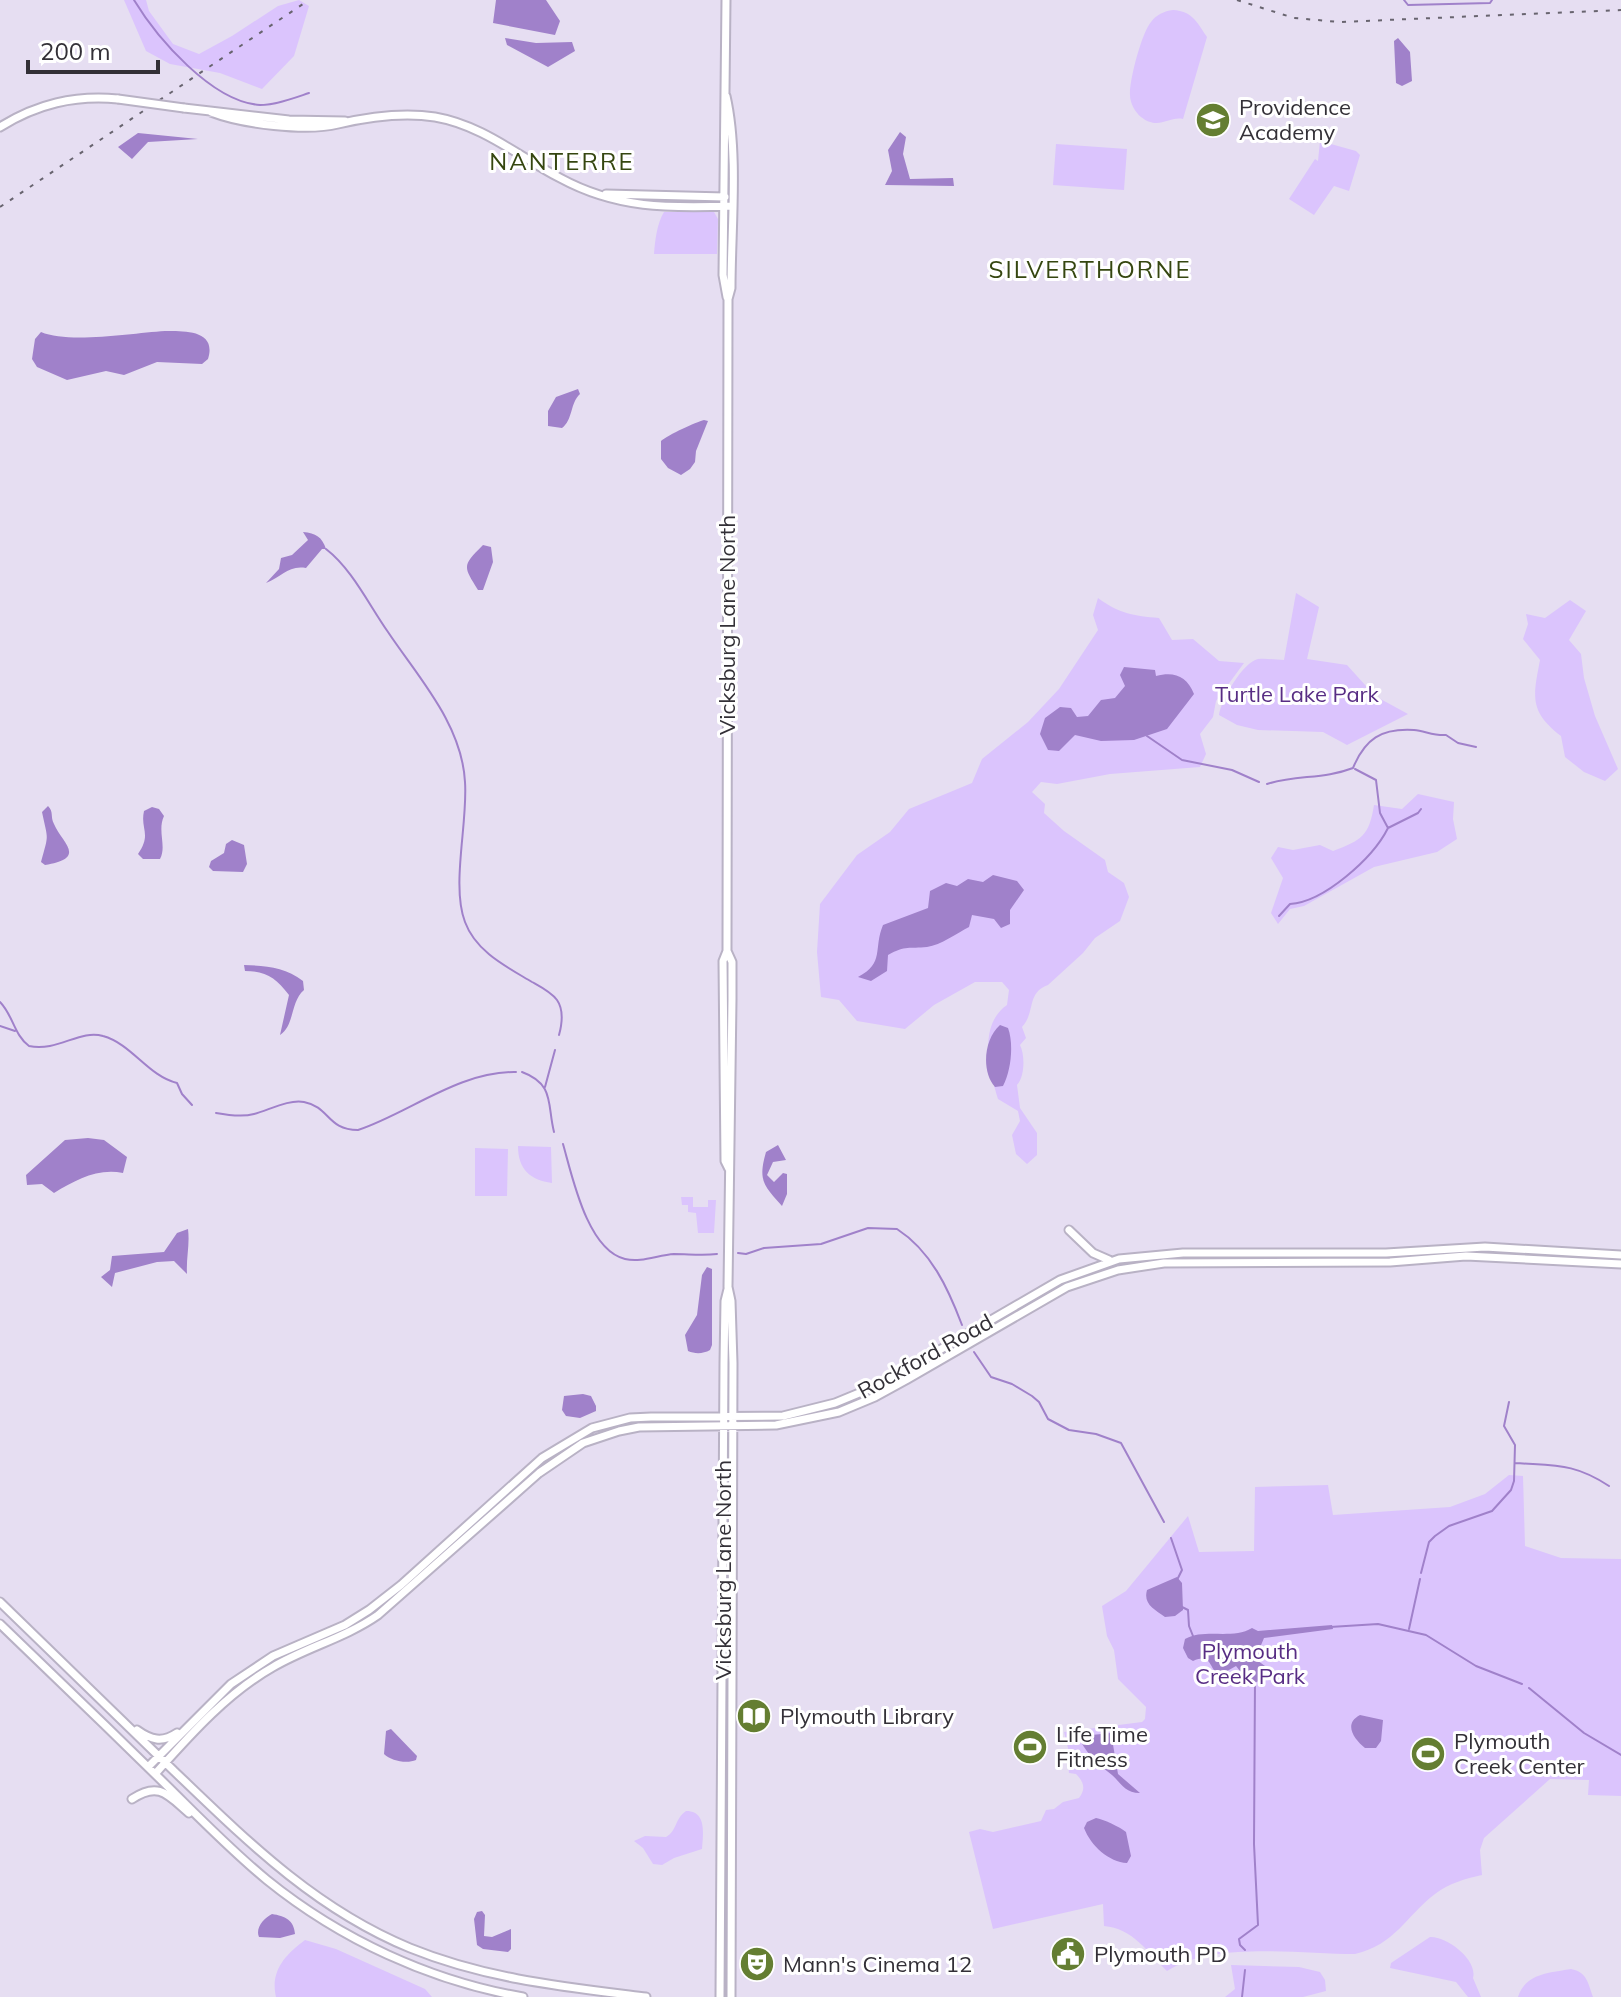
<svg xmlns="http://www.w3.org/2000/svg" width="1621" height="1997" viewBox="0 0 1621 1997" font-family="Mulish,sans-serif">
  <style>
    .green { fill: #dbc4fd }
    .water { fill: #a081ca }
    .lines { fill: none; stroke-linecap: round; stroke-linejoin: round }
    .stream { stroke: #a081ca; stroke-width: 2 }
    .major-casing { stroke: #b9b2c5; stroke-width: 11 }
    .major { stroke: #fff; stroke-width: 7 }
    .rail { stroke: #68646f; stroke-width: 2; stroke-dasharray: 4 8; stroke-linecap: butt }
    .major-bridge-casing { stroke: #b9b2c5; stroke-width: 11; stroke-linecap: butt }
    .major-bridge { stroke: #fff; stroke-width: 7 }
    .labels { text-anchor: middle; stroke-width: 6; stroke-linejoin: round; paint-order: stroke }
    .poi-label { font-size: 22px; fill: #333037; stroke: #fff; text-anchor: start }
    .street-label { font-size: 22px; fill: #333037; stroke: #fff }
    .park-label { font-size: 22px; fill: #582d84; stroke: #fff }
    .neighbourhood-label { font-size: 24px; letter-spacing: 2px; fill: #354610; stroke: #fff }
  </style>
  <rect width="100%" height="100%" fill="#e6def2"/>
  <path class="green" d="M124,0h22l3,11 24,33 26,10 33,-18 46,-30 21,-6 10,6 -15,50 -32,33 -42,-16 -50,-9 -24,-13z
    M1173,10c20,1 25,14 34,27l-24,82c-15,-3 -24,12 -42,-2 -6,-5 -11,-14 -11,-22 -1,-14 12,-63 21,-73 5,-7 13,-11 22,-12z
    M1320,141l36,10 4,4 -11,36 -15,-5 -20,29 -25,-16 26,-40 3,2z
    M1056,144l71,5 -3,41 -71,-5z
    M664,212h50l4,7 -1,35h-63c1,-13 3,-31 10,-42z
    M1296,593l23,14 -12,52 40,6 28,31 33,18 -61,31 -24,-13 -65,-2 -21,-5 -18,-10c2,-15 24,-53 39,-56 8,-1 18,1 26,1z
    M1098,598c20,15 36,18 61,20l13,22 21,-1 26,22 25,2 -28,38 -3,16 -13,17 6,20 -6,13 -90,7 -53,10 -16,-2 -9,10 13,12 -1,9 20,18 41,29 3,12 16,11 5,14 -9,24 -25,17 -12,15 -35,32c-22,8 -12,27 -26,42l4,11 -6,7c5,10 5,31 -3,40l3,23 17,25v22l-10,9 -11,-10 -4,-19 8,-14 -2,-10 -20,-12c-9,-30 -20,-74 9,-94l2,-15 -7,-8h-27l-41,23 -29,24 -48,-8 -18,-21 -18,-3 -4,-45 3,-48 37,-49 33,-23 19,-23 63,-26 10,-24 46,-37 31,-33 39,-59 -5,-15z
    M1570,600l16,11 -17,29 12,14 3,24 11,38 23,53 -13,12 -21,-9 -19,-15 -4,-21c-32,-25 -28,-39 -21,-76l-17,-21 5,-15 -2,-10 19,4z
    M1418,794l36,8 -1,17 4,20 -20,13 -63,15 -70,39 -14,3 -12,15 -7,-11 12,-35 -12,-20 7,-11 15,3 27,-5 13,6c29,-11 36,-15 41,-46l28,4z
    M518,1146l33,1 1,36c-22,-3 -34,-14 -34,-37z
    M475,1148l33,1 -1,47h-32z
    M681,1197h12v10h15v-7h8l-2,33h-16l-2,-20 -8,-1v-7h-6z
    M1509,1475l14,1 2,70 36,12 60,1v237l-33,-1 1,-15 -39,-1 -66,59 -4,12 2,25c-17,4 -33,8 -47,19 -30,23 -39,50 -80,60 -55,0 -141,-13 -188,17 -19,-19 -35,-43 -63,-45l-1,-22 -110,25 -24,-97 11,-3 13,3 48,-11 5,-11 8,-1 9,-7 16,-4c7,-9 5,-16 -3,-24l-7,-1 -1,-9 3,-4 -7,-28 78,-10 3,-3 1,-12 -28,-28 -4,-29 -7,-14 -5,-30 24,-15 62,-75 11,36 55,-1 1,-64 73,-2 5,30 117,-8 35,-13z
    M686,1811c21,0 17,23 16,38l-28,9 -12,7 -9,-1 -10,-16 -9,-7 11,-5 21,1c11,-6 9,-19 20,-26z
    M1430,1937c17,-1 48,23 43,41l8,19h-13l-12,-15 -66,-14 1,-5z
    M305,1940l31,9 89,40 7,8h-156c-6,-26 9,-42 29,-57z
    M1231,1965l68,2 21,5 5,8 1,11 -23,6h-78l10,-8z
    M1571,1969c16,3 17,14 22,28h-75c8,-24 31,-24 53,-28z"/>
  <path class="water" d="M496,0h50l14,21 -5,14 -62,-12z
    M505,38l31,5 36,-1 3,9 -27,16 -41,-22z
    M1398,38l12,14 2,29 -10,5 -6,-3 -2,-42z
    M900,132l6,5 -3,17 7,25 43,-1 1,8 -69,-1 7,-14 -4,-21z
    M138,133l60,6 -50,3 -16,17 -14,-12z
    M165,331c20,0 52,-1 43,28l-6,5 -45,-2 -33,13 -18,-4 -39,9 -30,-13 -5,-8 3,-20 6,-7c28,12 91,1 124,-1z
    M578,389l2,5c-10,9 -7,26 -18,34l-14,-2v-15l8,-14z
    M704,420l4,1 -12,30 -1,11 -5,7 -9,6 -13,-7 -7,-9v-18c7,-6 35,-19 43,-21z
    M303,532c13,1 19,5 23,17h-4l-16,19c-18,-3 -24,9 -40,15l13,-14 2,-11 11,-3 16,-15z
    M483,545l8,2 2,15 -10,28h-5c-15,-24 -16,-24 5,-45z
    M1124,667l31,3 1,6c18,-5 31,0 38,18l-27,35 -33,11 -33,1 -26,-6 -16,16 -11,-1 -8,-16 5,-16 15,-11 11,1 6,9 11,-1 13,-16 14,-2 10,-12 -5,-11z
    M48,806c6,6 2,10 6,18 8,19 34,34 -9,41l-4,-3c8,-29 7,-21 1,-50z
    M152,807l7,2 5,7c-7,15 3,30 -4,43h-17l-5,-5c14,-20 2,-25 6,-43z
    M232,840l12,5 3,19 -4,8 -30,-1 -4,-4 2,-6 13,-8 2,-9z
    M993,875l24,6 7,9 -14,20v14l-9,4 -7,-9 -22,-4 -3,12c-12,6 -28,18 -42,20 -18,2 -21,-2 -39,8l-1,16 -16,10 -13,-4c27,-14 15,-28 25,-52l45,-17 2,-17 16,-8 11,3 11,-7 15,3z
    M244,965c23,1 41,2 59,16l1,9c-14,12 -9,35 -24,45l9,-40c-13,-17 -23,-24 -44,-24z
    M1000,1025l8,3c6,16 3,43 -5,58l-8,1c-14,-16 -11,-48 5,-62z
    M88,1138l16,2 23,17 -4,16c-26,-5 -47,7 -69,20l-12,-9 -15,1 -1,-10 39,-35z
    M778,1145l8,15 -13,2 -6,13 7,7 9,-9 4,1v20l-5,12c-19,-21 -24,-26 -16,-54z
    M188,1229c2,16 -2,29 -1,45l-13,-13 -17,1 -42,11 -3,14 -11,-10 9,-7 2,-14 52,-4 13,-19z
    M707,1267l5,2v76l-2,5c-7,4 -15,4 -22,1l-3,-16 12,-20 5,-40z
    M583,1394l8,2 5,10v5l-16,7 -14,-2 -4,-6 2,-14z
    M1177,1577l5,6 1,27 -8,6 -10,1c-11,-8 -22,-13 -18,-27z
    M1332,1625l1,4 -69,9 -5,12 -5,4v4l11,8 -3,12 -5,4 -10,-2 -11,-14 -14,8h-4c-10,-7 -6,-21 -25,-13l-5,-3 -5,-10 2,-9c20,-11 47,1 67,-11l6,3z
    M1360,1715l23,5 -2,21 -5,7h-11c-11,-9 -22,-24 -5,-33z
    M391,1729l26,27 -1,4c-9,4 -25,1 -32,-6l2,-23z
    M1111,1733l7,41 22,19c-15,0 -18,-9 -28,-18 -14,-11 -23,-18 -32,-35l2,-4z
    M1096,1818c7,1 24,9 30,14l5,24 -4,7c-18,-1 -36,-17 -43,-35l3,-6z
    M482,1911l3,4 -1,21 8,1 19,-8v20l-3,3 -25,-3 -6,-4 -3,-26 3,-7z
    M272,1914c13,2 22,6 23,20l-15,4 -21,-1c-4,-9 5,-19 13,-23z"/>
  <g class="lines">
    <path class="stream" d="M134,0c23,38 78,102 126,105 16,0 34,-7 49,-12
      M1404,0l4,5 82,-2 2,-3
      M326,549c26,20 43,56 62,83 30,45 74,92 77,150 3,41 -14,103 0,140 11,30 42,45 67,60 9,5 19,10 25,18 7,10 5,24 2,35
      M1147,736l35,24 50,10 27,12
      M1267,784c28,-9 58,-5 86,-16 12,-29 28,-40 61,-38 11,1 20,6 32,5l12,8 18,4
      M1388,828l30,-15 3,-4
      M1279,916l11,-12c34,-2 83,-46 98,-76l-8,-15 -4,-33 -21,-11
      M0,1002c13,13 14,33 29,44 29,6 51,-17 74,-10 29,8 45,40 74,47l5,11 10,11
      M0,1026l15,5
      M522,1072c33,12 25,33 32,60
      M545,1087l10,-37
      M216,1113c11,2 27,4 38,1 15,-4 35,-15 50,-12 26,5 23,28 54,28 51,-17 101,-59 158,-58
      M563,1144c9,31 24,106 62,115 16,4 33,-4 49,-5 15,0 28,2 43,0
      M738,1253l8,1 18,-6 57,-4 47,-16 29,1c34,22 51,59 65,96
      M974,1352l17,25 21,7 20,12 7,6 9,17 21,11 27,4 25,9 43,79
      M1515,1463c41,3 59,0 94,23
      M1171,1538l11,32 -4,8
      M1421,1573l8,-31 6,-6 14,-10 43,-15 19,-21 3,-9 1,-36 -11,-19 5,-24
      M1182,1607l6,3 1,16 4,10
      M1330,1627l48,-3 48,11 50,31 46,18
      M1409,1629l11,-50
      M1529,1688l55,45 37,22
      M1245,1950l-5,-5 -1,-6 19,-14 -4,-81 1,-164
      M1242,1997l3,-27"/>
    <g class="major-casing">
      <path id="major" d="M726,0l-3,275 4,22
        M726,96c13,57 5,133 5,192l-3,11 -1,652 5,11v37l-4,288 3,14 2,62 -2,634
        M184,108l105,12 56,1
        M211,112c31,12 95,20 127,12 30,-7 65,-12 97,-7 47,8 83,39 125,61 57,31 108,30 171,28
        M0,127c37,-23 74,-32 118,-28
        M606,194l119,3
        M727,951l-4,10 2,200 4,8
        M1069,1230l24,23 16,7
        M0,1602c58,57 116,113 174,169 72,69 141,138 236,177 76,31 155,39 236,49
        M0,1624c52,50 105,101 157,152 36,35 71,72 110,104 73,59 163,101 256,117
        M137,1730c14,10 25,13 40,3
        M148,1767l83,-83 42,-28 72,-31 24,-15 32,-25 141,-127 50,-30 38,-10 21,-1 132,-1 52,-13 46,-19 179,-104 59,-21 64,-6h203l99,-6 136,8
        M155,1774c35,-39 72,-81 118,-107 34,-20 72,-29 105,-52l161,-142 44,-30 36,-12 20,-4 137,-2 63,-13 36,-15 31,-17 161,-93 51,-17 46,-7 226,-1 76,-6 155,8
        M132,1799c27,-18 36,-4 57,14
        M720,1997l4,-634 1,-62 3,-12"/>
    </g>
    <use href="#major" class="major"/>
    <path class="rail" d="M1237,0l57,18 46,4 281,-12
      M0,207l309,-207"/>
    <g class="major-bridge-casing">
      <path id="major-bridge" d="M118,99l66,9"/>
    </g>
    <use href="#major-bridge" class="major-bridge"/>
  </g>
  <defs>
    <g id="school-disc" transform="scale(1.8)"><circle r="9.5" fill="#647e32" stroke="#fff"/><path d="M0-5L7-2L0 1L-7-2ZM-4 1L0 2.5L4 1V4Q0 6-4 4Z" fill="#fff"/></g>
    <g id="library-disc" transform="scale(1.8)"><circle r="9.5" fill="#647e32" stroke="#fff"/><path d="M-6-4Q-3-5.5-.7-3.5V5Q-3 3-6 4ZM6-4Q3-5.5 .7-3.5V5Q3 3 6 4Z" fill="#fff"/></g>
    <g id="stadium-disc" transform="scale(1.8)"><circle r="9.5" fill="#647e32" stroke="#fff"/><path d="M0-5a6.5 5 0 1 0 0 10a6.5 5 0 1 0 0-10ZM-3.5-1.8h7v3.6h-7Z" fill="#fff"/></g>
    <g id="civic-disc" transform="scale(1.8)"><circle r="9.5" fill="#647e32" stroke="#fff"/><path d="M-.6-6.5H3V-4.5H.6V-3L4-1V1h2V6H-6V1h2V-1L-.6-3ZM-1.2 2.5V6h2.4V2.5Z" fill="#fff"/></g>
    <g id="theatre-disc" transform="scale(1.8)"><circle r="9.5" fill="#647e32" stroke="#fff"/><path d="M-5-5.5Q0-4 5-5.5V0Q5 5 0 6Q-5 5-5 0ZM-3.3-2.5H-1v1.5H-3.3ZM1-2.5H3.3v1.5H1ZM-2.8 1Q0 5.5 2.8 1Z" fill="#fff"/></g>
  </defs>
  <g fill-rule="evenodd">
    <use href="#school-disc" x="1213" y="120"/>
    <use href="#library-disc" x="754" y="1716"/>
    <use href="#stadium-disc" x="1030" y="1747"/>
    <use href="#stadium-disc" x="1428" y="1754"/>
    <use href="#civic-disc" x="1068" y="1954"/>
    <use href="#theatre-disc" x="757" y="1964"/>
  </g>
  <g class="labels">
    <g class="poi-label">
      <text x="1239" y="115">Providence<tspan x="1239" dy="25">Academy</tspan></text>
      <text x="780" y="1724">Plymouth Library</text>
      <text x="1056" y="1742">Life Time<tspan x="1056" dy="25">Fitness</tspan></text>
      <text x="1454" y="1749">Plymouth<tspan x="1454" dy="25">Creek Center</tspan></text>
      <text x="1094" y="1962">Plymouth PD</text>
      <text x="783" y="1972">Mann's Cinema 12</text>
    </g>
    <g class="street-label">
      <text transform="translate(727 625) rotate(-90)" y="8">Vicksburg Lane North</text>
      <text transform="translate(925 1356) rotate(-29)" y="8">Rockford Road</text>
      <text transform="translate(723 1570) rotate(-90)" y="8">Vicksburg Lane North</text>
    </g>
    <g class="park-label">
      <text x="1297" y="702">Turtle Lake Park</text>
      <text x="1250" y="1659">Plymouth<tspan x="1250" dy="25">Creek Park</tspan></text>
    </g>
    <g class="neighbourhood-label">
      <text x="562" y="170">NANTERRE</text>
      <text x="1090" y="278">SILVERTHORNE</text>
    </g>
  </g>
  <path d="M28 60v12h130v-12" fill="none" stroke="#333037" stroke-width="4"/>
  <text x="40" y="60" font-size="24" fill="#333037" stroke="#ffffff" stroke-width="6" paint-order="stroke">200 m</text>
</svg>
